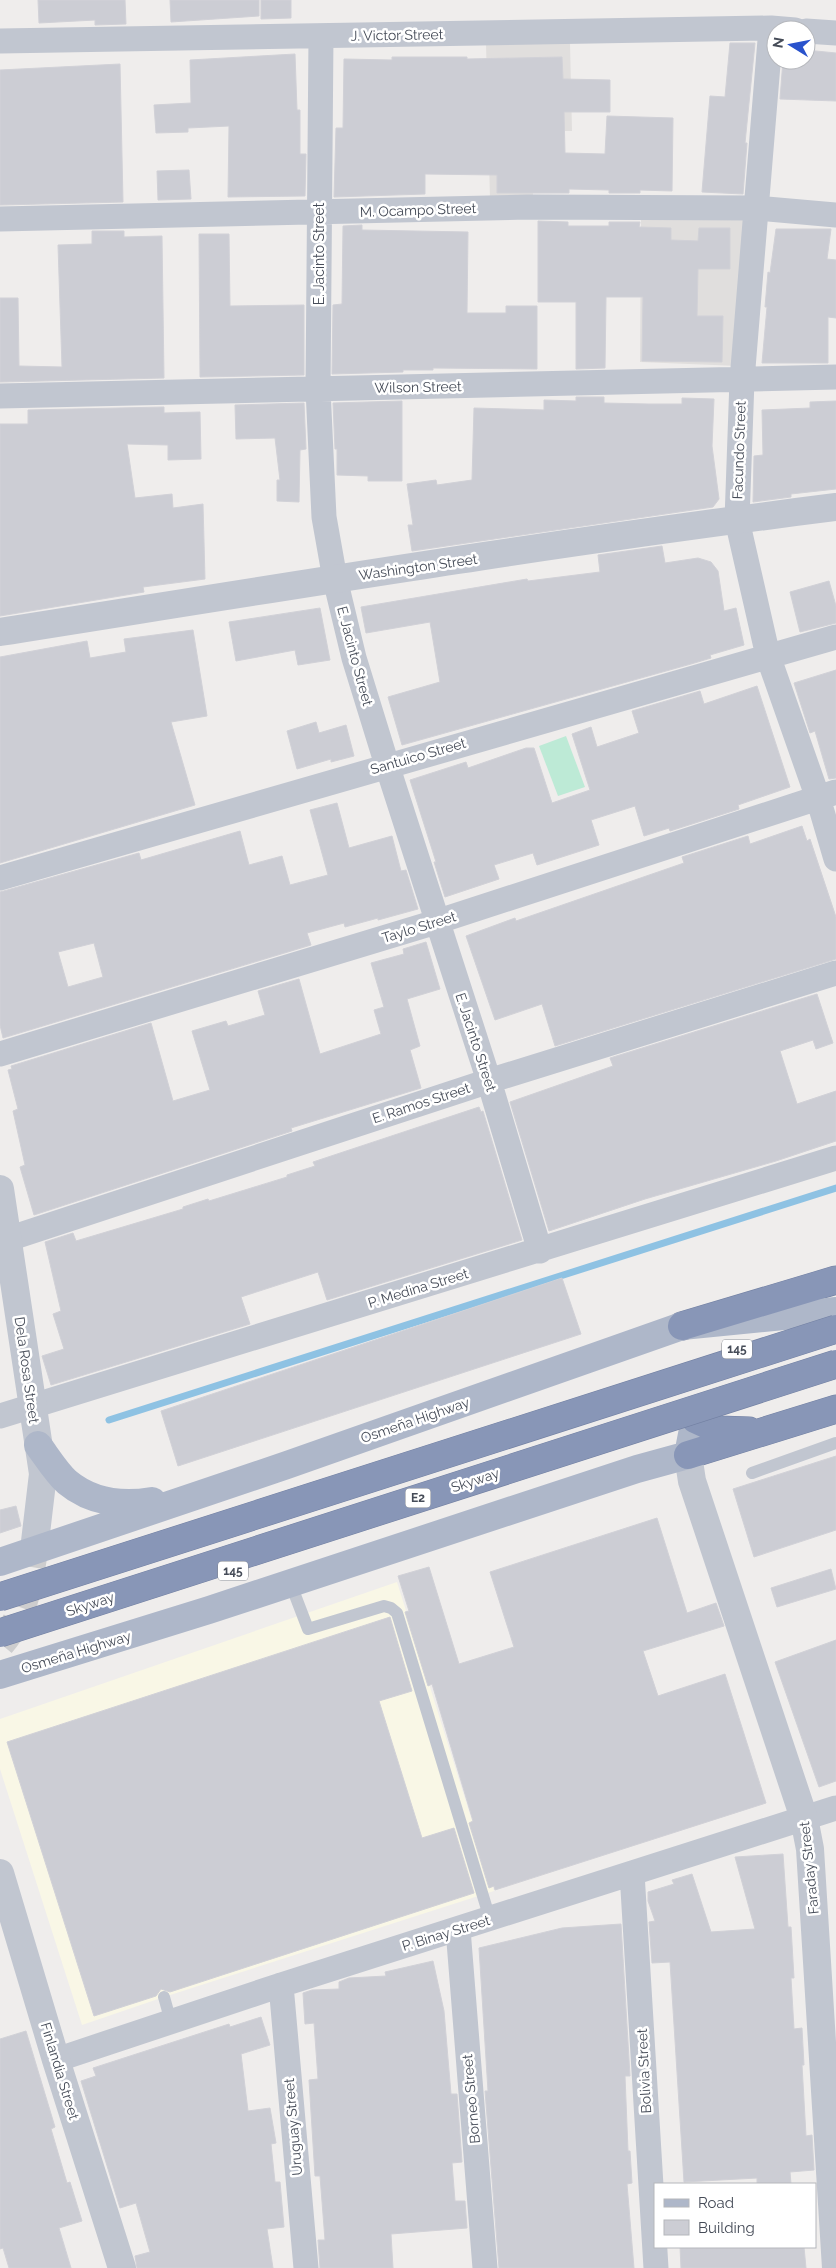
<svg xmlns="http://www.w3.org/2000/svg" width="836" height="2268" viewBox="0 0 836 2268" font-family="Raleway,sans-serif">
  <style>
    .commercial { fill: #f9f7e6 }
    .education { fill: #e0dedd }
    .green { fill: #bdead6 }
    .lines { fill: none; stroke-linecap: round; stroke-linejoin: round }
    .stream { stroke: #8ec2e3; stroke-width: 7 }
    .building { fill: #cccdd4; stroke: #d1d1d7; fill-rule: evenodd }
    .tertiary-tunnel { stroke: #cdcdce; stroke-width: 28; stroke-dasharray: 28 14; stroke-linecap: butt }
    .motorway-casing { stroke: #7381a3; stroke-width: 29 }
    .service { stroke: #c1c6d0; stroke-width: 12 }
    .minor { stroke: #c1c6d0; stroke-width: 25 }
    .tertiary { stroke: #c1c6d0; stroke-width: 28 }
    .primary { stroke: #aeb7c9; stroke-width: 28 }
    .motorway { stroke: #8896b7; stroke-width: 28 }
    .motorway-bridge-casing { stroke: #7381a3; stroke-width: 29; stroke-linecap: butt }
    .motorway-bridge { stroke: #8896b7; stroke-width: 28 }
    .labels { text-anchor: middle; stroke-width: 5; stroke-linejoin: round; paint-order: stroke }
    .shield { fill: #fff; stroke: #7e828a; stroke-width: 1 }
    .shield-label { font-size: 12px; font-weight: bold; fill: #464c58 }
    .street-label { font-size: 14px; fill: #464c58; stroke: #fff }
  </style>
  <rect width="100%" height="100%" fill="#efedec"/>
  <path class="commercial" d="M397,1582l97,309 -330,106 -82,28 -82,-256v-50z"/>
  <path class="education" d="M570,43l2,88h-40l1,68h-43l-4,-155z
    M747,216l-9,150 -98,-4 1,-145z"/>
  <path class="green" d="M566,736l19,51 -27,9 -19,-50z"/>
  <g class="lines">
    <path class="stream" d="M109,1420l727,-232"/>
  </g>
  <path class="building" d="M38,0h87l1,24 -31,1v-5l-56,3z
    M170,0h89v16l-88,6z
    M261,0h30v18l-30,1z
    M730,43h25l-10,100h2l-4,51 -41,-2 8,-96 15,1z
    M806,50l30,3v48l-56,-2 3,-39h23z
    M295,54l2,56h3v44h6l-1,42 -77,1 1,-71 -41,2v4l-32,1 -2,-28 37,-2 -1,-43z
    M392,57h75v2l95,-2 1,22 47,1v32h-46l1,41 40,1 2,-38 66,2 -1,73 -32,-1v3h-31v-3l-40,-1v4h-72v-18l-72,-1v20l-91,3 2,-69h7l1,-69 48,1z
    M120,64l3,138 -123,3v-135z
    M189,170l2,29 -33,1 -1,-29z
    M538,221l30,1v4h41v-4h31l-1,5 32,1v12l27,1 1,-13h31v41h-32l-1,47h26l-1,46 -80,-1 1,-64h-37l-1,71 -29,1v-67h-38z
    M362,225v5l106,2 -1,81h39v-7h31v63l-104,-1v2h-30v2l-71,2 1,-69 9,-1 1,-78z
    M776,229h55l-4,30 9,1v58l-8,-1v46h-66l5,-56h-2l3,-35 2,1z
    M92,231h32v6l38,-1 2,142 -164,4v-84h18l1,68 43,1 -4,-122 34,-1z
    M199,234h30l1,72 74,-1v70l-104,2z
    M576,397h28v6l44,1h34v-6l32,1 -2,47 7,53 -6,8 -301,44 -4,-26h5l-6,-41 29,-4 1,5 35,-5 2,-72 70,2v-10l32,1z
    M402,401v80h-34v-5l-31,-1v-26h-2l-2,-46z
    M836,401v88l-45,5v3l-38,5 1,-46 9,-1 -1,-45 48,-2v-6z
    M304,403l2,46 -6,1 -1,52 -22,-1v-21h3l-5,-42 -39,1 -1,-34z
    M164,407v6l36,-1 1,47 -33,1v-15l-41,-1 8,54 37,-4 1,14 30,-4 2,75 -62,8 1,5 -144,24v-192h28v-14z
    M662,546l3,17 33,-5 13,4 7,9 6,40 12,-3 8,37 -34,10 1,3 -20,6 -289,81 -14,-48 52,-15 -10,-60 -64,11 -5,-26 166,-28 1,2 72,-9 -2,-17z
    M829,581l7,25v17l-36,9 -10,-40z
    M320,608l10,52 -32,5 -3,-15 -59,11 -7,-39z
    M193,630l14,86 -36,6 24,83 -195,58v-206l87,-16 3,17 36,-6 -2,-13z
    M836,670v108l-7,1 -14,-48 -5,2 -16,-50z
    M757,686l33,101 -52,18 1,4 -69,22 -1,-3 -25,8 -9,-30 -44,14 8,25 -62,20 -4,-12 -39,12 5,14 -54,18 -11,-35h2l-26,-82 56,-18 2,6 58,-20h8l18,55 38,-13 -18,-56 19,-7 6,20 42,-14 -7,-22 68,-20 4,13z
    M316,722l3,11 27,-8 8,31 -23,6v-3l-34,10 -10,-38z
    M337,803l12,45 43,-12 9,35 5,-1 12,39 -40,11v-2l-33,9 -1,-4 -37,10 4,12 -308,93 -3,-13v-133l139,-39 2,7 99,-29 9,34 33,-9 8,29 38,-10 -18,-65zM94,943l9,34 -35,10 -10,-35z
    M802,826l5,15 3,-2 26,78v42l-281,87 -13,-42 -47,16 -29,-84 49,-18 1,3 168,-58 -2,-6 66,-21 2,8z
    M426,942l14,47 -33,10 13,47 -10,4 11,38 -130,40 1,3 -258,84 -14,-48 5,-2 -12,-54 5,-2 -10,-39 4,-1 -1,-3 140,-43 22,78 37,-11 -18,-59 34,-10 2,5 37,-11 -7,-24 41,-12 21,75 61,-20 -7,-24 10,-3 -13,-44 33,-9 -1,-5z
    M817,994l16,49 -17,6 -3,-9 -33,11 17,53 39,-13v50l-60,20 -131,38 -96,32 -39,-129 103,-36 -3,-8z
    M479,1107l2,5 2,-1 39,129 -195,60 -9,-28 -77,25 9,27 -199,61 -9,-29 22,-7 -11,-35 8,-3 -16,-69 28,-9 3,8 107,-32v-2l25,-8 1,2 78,-24v-2l28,-9 -2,-4z
    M562,1278l19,56 -403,132 -17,-55z
    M836,1456v74l-82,27 -21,-68z
    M16,1506l5,20 -21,7v-23z
    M657,1518l30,95 29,-10 8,23 -81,25 15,45 67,-22 41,129 -271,87 -1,-4 -5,2 -20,-65 4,-2 -41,-137 -4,2 -23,-74 4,-1 -11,-35 31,-9 30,97 55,-17 -24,-75z
    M831,1569l5,20 -59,18 -6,-19z
    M390,1617l22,74 -33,10 43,137 32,-10 20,65 -304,99 -9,-3 -5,7 -62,20 -87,-274z
    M836,1640v141l-17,6 -44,-125z
    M783,1854l5,73h3l3,51h-3l3,51 8,-1 2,37h-2l4,71 6,-1 2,35 -24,2 1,12h-34v-6l-73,4 -14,-220 -18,1 -3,-41 6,-1 -7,-20v-9l26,-8 -2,-4 20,-6 19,58 44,-3 -20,-72z
    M621,1924l9,152h-5l3,75h2l2,32 -5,1 7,84h-135l-14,-177h3l-9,-143 83,-20z
    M433,1961l11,50 7,83h6l5,68 -10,1 3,38h10l2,27 -76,6 2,34h-73l-2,-28h7l-5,-64h-5l-6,-96 9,-1 -4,-56 -9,1 -2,-31 9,-3 27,-1v-7l10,-4 37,-2 -1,-4z
    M261,2017l9,28 -29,9 7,57 22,-3 6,35 -5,1 4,38h5l4,45 -17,2 6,39h-136l-2,-12 15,-4 -14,-49 -16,5 -39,-127 15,-5 -3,-8 136,-44 1,3z
    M26,2031l29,96 -4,2 16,54 3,-1 12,39 -23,7 12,40h-62l-6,-20 -3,1v-210z
    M680,2247h124l2,21h-125z"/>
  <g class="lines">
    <path class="tertiary-tunnel" d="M1,1644c23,-27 28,-59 33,-94"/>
    <g class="motorway-casing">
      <path id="motorway" d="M682,1326l154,-46
        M695,1419l24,11 30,1
        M688,1455l148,-46"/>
    </g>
    <path class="service" d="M752,1473l84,-30
      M290,1582l18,47 76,-23 7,2 6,5 93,306
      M164,1997l7,25"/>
    <path class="minor" d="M771,28l-29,352 -5,140 31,136 50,142 18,61
      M806,31l30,2
      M321,36l-3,353 6,128 11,62 19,79 33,107 102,316 51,170
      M0,41l771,-13 24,2
      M0,219l527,-12 229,1 80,7
      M0,396l836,-19
      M0,878l836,-241
      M0,1054l436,-132 400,-130
      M8,1239l481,-158 347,-108
      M0,1416l836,-258
      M632,1873l24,395
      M458,1929l27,339
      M281,1985l25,283
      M56,2060l225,-75 555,-177"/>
    <path class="tertiary" d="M0,632c278,-44 556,-90 836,-125
      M0,1189l43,285 -9,76
      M688,1455l4,26 112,337 6,31 26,419
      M0,1873l56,187 66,208"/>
    <path class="primary" d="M38,1445c9,12 18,27 29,37 24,20 55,24 85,19
      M0,1562l287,-97 395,-139 154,-15
      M0,1675l209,-65 428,-141 51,-14 7,-36"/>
    <use href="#motorway" class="motorway"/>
    <g class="motorway-bridge-casing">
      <path id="motorway-bridge" d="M0,1597l836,-268
        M0,1633l836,-269"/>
    </g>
    <use href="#motorway-bridge" class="motorway-bridge"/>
  </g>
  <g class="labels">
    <g class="shield">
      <rect x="722" y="1339.5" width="30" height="19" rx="4"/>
      <rect x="405.5" y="1488.5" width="25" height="19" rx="4"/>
      <rect x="218" y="1561.5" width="30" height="19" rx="4"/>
    </g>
    <g class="shield-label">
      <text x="737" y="1353">145</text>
      <text x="418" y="1502">E2</text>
      <text x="233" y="1575">145</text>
    </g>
    <g class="street-label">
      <text transform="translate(397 35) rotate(-1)" y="5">J. Victor Street</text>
      <text transform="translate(418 210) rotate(-2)" y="5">M. Ocampo Street</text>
      <text transform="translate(319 254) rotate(-90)" y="5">E. Jacinto Street</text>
      <text transform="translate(418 387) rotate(-1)" y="5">Wilson Street</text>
      <text transform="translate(739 450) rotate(-88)" y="5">Facundo Street</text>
      <text transform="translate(418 567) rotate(-8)" y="5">Washington Street</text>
      <text transform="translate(355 656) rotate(75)" y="5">E. Jacinto Street</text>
      <text transform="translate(418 756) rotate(-16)" y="5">Santuico Street</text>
      <text transform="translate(419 927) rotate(-17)" y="5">Taylo Street</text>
      <text transform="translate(476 1042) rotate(72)" y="5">E. Jacinto Street</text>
      <text transform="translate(421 1103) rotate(-18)" y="5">E. Ramos Street</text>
      <text transform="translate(418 1288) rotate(-17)" y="5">P. Medina Street</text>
      <text transform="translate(27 1370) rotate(82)" y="5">Dela Rosa Street</text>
      <text transform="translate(415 1420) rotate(-19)" y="5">Osmeña Highway</text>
      <text transform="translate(475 1480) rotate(-18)" y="5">Skyway</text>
      <text transform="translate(90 1604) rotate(-18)" y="5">Skyway</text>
      <text transform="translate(76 1652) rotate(-17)" y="5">Osmeña Highway</text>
      <text transform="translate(809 1868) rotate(-96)" y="5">Faraday Street</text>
      <text transform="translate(446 1933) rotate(-17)" y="5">P. Binay Street</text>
      <text transform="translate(60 2071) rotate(73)" y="5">Finlandia Street</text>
      <text transform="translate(644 2071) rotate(-93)" y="5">Bolivia Street</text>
      <text transform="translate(471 2099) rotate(-95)" y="5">Borneo Street</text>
      <text transform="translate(293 2127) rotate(-95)" y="5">Uruguay Street</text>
    </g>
  </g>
  <rect x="654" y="2183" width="162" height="65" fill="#ffffff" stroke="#b5b7bc"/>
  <rect x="664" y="2199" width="25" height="8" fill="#aeb7c9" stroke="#b5b7bc"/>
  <text x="698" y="2208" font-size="15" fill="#464c58">Road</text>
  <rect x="664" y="2220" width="25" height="15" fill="#cccdd4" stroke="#b5b7bc"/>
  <text x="698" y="2233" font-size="15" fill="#464c58">Building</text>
  <g transform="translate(791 45) rotate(280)"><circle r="24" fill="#ffffff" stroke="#b5b7bc"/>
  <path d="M0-4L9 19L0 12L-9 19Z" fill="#2952cc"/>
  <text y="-8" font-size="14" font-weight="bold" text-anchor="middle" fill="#464c58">N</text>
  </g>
</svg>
